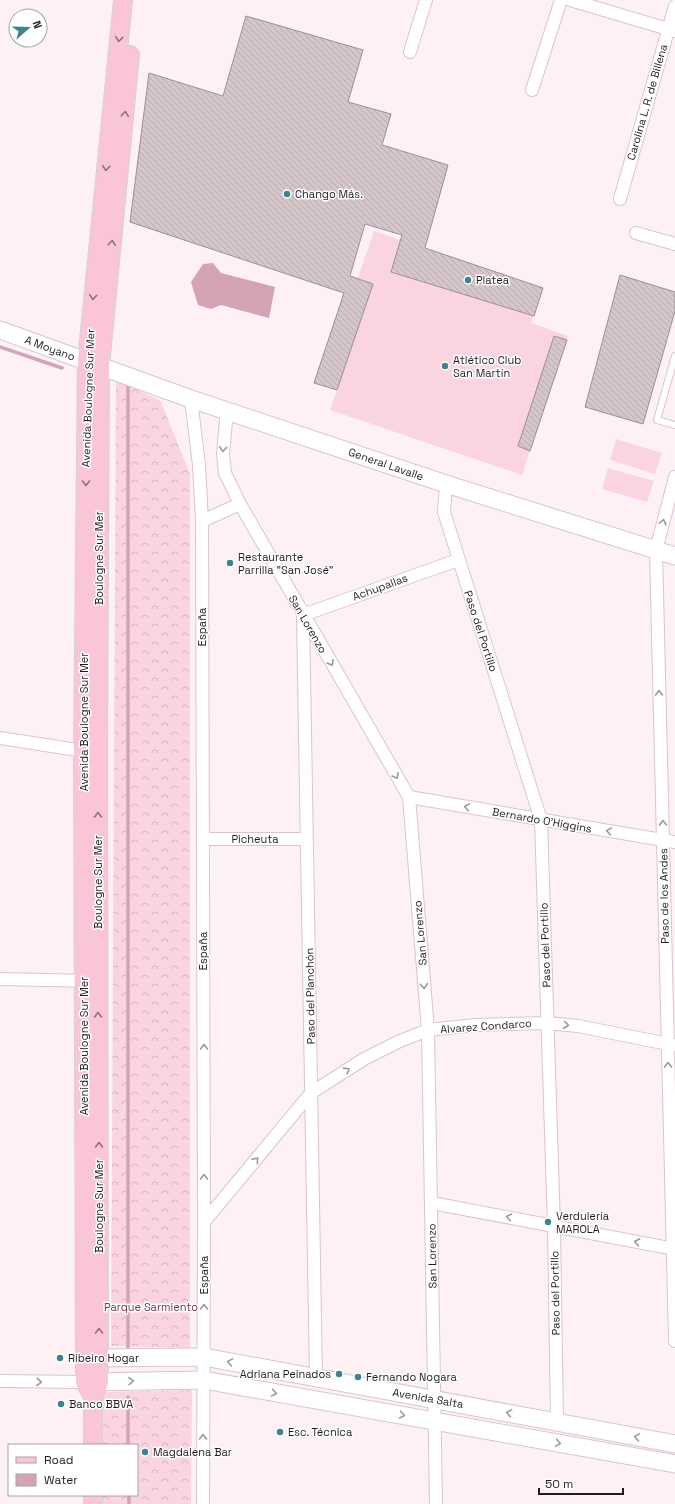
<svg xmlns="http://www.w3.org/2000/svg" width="675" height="1504" viewBox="0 0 675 1504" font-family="'Space Grotesk',sans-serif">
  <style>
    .forest { fill: url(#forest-crowns) }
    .garden { fill: #fad5df }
    .water { fill: #d4a4b2 }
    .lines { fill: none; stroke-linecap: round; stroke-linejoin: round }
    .stream { stroke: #d4a4b2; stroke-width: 3.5 }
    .building { fill: url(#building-back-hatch); stroke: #9d8e92 }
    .lane-casing { stroke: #d7c6cb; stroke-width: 8 }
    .street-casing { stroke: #d7c6cb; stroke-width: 14 }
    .secondary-casing { stroke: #d7c6cb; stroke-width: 19 }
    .primary-casing { stroke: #d3d2d2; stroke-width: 20 }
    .lane { stroke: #fff; stroke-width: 6 }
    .street { stroke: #fff; stroke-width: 12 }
    .secondary { stroke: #fff; stroke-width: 17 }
    .primary { stroke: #fac6d7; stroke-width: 18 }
    .oneway { stroke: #8e717a }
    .oneway2 { stroke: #9c999a }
    .poi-dot { fill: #3e848f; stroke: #fff; stroke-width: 1.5 }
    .labels { text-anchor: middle; stroke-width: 3; stroke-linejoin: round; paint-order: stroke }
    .street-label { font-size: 11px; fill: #221c1e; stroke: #fff }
    .poi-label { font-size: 11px; fill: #221c1e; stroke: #fff; text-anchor: start }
    .park-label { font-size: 11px; fill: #75384e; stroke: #fff }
  </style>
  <defs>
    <pattern id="forest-crowns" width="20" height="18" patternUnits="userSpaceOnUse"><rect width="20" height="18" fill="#fad5df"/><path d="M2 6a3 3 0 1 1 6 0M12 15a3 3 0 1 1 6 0" fill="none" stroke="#d6b6bf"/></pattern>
    <pattern id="building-back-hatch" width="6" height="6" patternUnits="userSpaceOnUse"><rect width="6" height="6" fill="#d6c6ca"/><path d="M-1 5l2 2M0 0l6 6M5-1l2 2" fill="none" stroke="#b7aaad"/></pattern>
  </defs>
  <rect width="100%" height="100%" fill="#fef1f4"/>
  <path class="forest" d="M116,380l44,20 30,74v874l-79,-2z
    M192,1390l-1,114h-88l-1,-9h35v-50h-35l-1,-53z"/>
  <path class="garden" d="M374,231l169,57 -12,35 37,13 -46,139 -192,-65 7,-20 -23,-7 36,-107 8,2z
    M616,439l46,14 -7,21 -45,-14z
    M608,468l46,13 -7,21 -45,-13z"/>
  <path class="water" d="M213,263l8,10 54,14 -6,31 -48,-13 -10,4 -13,-4 -7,-23 12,-18z"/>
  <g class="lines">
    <path class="stream" d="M0,347l62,21
      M128,1354v-971
      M128,1397v48
      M129,1495v9"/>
  </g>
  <path class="building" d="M246,16l117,34 -15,52 43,12 -9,31 66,20 -23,83 118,40 -9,28 -143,-44 11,-37 -37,-11 -15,52 23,8 -36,106 -23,-7 30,-90 -214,-71 19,-149 74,23z
    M620,275l55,17v19l-32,113 -58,-17z
    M554,336l13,4 -37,111 -12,-5z"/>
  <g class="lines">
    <g class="lane-casing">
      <path id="lane" d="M675,356l-18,64 18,5"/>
    </g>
    <g class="street-casing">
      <path id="street" d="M570,0l105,31
        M410,52l16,-52
        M532,90l29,-90
        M620,199l55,-193
        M636,233l39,11
        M191,399l8,66 3,56 2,701 -1,282
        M227,410l-4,44 2,19 15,31 169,293 19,233 8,474
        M675,477l-19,73 19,791
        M446,484l-2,28 97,308 13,406 3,196
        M202,521l38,-17
        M0,738l90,14
        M409,797l266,45
        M203,839h104
        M0,979l91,2
        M432,1203l243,46
        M204,1222l107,-129 53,-34 36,-18 28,-11 47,-5 72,-2 31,3 95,19
        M316,1378l-13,-763 155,-55
        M0,1381l85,1"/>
    </g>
    <g class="secondary-casing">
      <path id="secondary" d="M0,330l191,69 255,85 229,72
        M85,1358l119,-1 471,87
        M85,1382l119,-2 471,84"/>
    </g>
    <g class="primary-casing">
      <path id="primary" d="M93,1397l6,-15v-24l-1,-605 2,-387 30,-311
        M93,1445v-48l-8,-15v-24l-2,-607 4,-390 36,-361
        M93,1495v9"/>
    </g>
    <use href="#lane" class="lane"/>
    <use href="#street" class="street"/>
    <use href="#secondary" class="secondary"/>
    <use href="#primary" class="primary"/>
  </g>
  <defs><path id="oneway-chevron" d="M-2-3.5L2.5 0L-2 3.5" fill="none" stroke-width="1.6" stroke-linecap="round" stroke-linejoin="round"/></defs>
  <g class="oneway">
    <use href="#oneway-chevron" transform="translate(119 39) rotate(96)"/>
    <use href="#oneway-chevron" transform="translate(125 114) rotate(-84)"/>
    <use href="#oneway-chevron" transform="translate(106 168) rotate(96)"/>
    <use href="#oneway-chevron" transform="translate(112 243) rotate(-84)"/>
    <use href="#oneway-chevron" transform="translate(93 297) rotate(96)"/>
    <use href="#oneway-chevron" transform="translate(86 483) rotate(91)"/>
    <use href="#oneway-chevron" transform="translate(98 815) rotate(-90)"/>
    <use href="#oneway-chevron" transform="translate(98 1015) rotate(-90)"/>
    <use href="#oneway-chevron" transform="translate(99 1145) rotate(-90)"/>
    <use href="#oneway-chevron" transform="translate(99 1331) rotate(-90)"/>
  </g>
  <g class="oneway2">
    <use href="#oneway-chevron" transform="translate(223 449) rotate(94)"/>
    <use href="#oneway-chevron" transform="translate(663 522) rotate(-75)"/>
    <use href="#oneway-chevron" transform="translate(331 663) rotate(60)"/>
    <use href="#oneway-chevron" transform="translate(659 693) rotate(-91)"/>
    <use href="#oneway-chevron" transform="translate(396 776) rotate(60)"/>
    <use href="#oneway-chevron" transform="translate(467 807) rotate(-170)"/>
    <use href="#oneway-chevron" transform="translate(663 823) rotate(-91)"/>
    <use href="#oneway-chevron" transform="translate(609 831) rotate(-171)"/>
    <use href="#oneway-chevron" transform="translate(424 986) rotate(85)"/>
    <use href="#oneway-chevron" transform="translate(566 1025) rotate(7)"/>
    <use href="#oneway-chevron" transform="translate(204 1047) rotate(-90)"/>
    <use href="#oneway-chevron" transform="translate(668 1065) rotate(-92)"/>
    <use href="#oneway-chevron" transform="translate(347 1070) rotate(-32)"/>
    <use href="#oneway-chevron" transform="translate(256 1160) rotate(-50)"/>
    <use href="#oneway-chevron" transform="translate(204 1177) rotate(-90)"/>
    <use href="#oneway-chevron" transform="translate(509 1217) rotate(-169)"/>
    <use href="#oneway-chevron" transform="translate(637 1242) rotate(-169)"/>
    <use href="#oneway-chevron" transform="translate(204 1307) rotate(-90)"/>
    <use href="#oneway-chevron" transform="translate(230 1362) rotate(-170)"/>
    <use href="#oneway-chevron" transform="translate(131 1381) rotate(-1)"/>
    <use href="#oneway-chevron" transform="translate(39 1382) rotate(1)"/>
    <use href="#oneway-chevron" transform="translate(274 1393) rotate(10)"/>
    <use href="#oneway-chevron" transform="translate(509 1413) rotate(-170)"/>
    <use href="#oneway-chevron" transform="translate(402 1415) rotate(10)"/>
    <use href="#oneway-chevron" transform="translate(203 1437) rotate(-90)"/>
    <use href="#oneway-chevron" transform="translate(637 1437) rotate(-170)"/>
    <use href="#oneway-chevron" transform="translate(558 1443) rotate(10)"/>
  </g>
  <g class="poi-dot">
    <circle cx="287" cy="194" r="4"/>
    <circle cx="468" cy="280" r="4"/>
    <circle cx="445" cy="366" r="4"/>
    <circle cx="230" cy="563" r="4"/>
    <circle cx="548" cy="1222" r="4"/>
    <circle cx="60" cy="1358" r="4"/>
    <circle cx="339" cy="1374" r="4"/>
    <circle cx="358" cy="1377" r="4"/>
    <circle cx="61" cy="1404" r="4"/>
    <circle cx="280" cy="1432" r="4"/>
    <circle cx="145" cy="1452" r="4"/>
  </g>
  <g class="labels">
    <g class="street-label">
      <text transform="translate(647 102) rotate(-74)" y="4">Carolina L. R. de Billena</text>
      <text transform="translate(50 348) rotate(20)" y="4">A Moyano</text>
      <text transform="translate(88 398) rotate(-88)" y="4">Avenida Boulogne Sur Mer</text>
      <text transform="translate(386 464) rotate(19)" y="4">General Lavalle</text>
      <text transform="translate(99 558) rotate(-90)" y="4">Boulogne Sur Mer</text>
      <text transform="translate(380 587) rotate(-20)" y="4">Achupallas</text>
      <text transform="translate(308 624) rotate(60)" y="4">San Lorenzo</text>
      <text transform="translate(202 627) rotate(-90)" y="4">España</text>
      <text transform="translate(481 631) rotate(72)" y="4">Paso del Portillo</text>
      <text transform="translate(84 722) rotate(-90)" y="4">Avenida Boulogne Sur Mer</text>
      <text transform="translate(542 820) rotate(10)" y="4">Bernardo O'Higgins</text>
      <text x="255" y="843">Picheuta</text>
      <text transform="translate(98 882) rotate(-90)" y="4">Boulogne Sur Mer</text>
      <text transform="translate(664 896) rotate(-91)" y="4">Paso de los Andes</text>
      <text transform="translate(420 933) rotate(-95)" y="4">San Lorenzo</text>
      <text transform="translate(545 945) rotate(-92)" y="4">Paso del Portillo</text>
      <text transform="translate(203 951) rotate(-90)" y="4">España</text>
      <text transform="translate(310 996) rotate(-91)" y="4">Paso del Planchón</text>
      <text transform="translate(486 1026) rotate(-4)" y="4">Alvarez Condarco</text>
      <text transform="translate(84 1046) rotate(-90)" y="4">Avenida Boulogne Sur Mer</text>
      <text transform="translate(99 1206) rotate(-90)" y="4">Boulogne Sur Mer</text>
      <text transform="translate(432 1256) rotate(-91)" y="4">San Lorenzo</text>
      <text transform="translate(204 1275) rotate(-90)" y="4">España</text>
      <text transform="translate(555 1293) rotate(-91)" y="4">Paso del Portillo</text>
      <text transform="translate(428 1398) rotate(10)" y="4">Avenida Salta</text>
    </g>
    <g class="poi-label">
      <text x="295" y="198">Chango Más.</text>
      <text x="476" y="284">Platea</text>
      <text x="453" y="364">Atlético Club<tspan x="453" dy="13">San Martín</tspan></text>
      <text x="238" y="561">Restaurante<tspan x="238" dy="13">Parrilla "San José"</tspan></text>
      <text x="556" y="1220">Verdulería<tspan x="556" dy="13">MAROLA</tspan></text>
      <text x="68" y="1362">Ribeiro Hogar</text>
      <text x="331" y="1378" text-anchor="end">Adriana Peinados</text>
      <text x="366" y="1381">Fernando Nogara</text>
      <text x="69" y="1408">Banco BBVA</text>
      <text x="288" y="1436">Esc. Técnica</text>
      <text x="153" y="1456">Magdalena Bar</text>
    </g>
    <g class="park-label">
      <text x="151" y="1311">Parque Sarmiento</text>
    </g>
  </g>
  <rect x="8" y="1444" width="130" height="52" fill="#ffffff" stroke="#a7a4a5"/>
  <rect x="16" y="1457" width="20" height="6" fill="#fac6d7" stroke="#a7a4a5"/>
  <text x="44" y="1464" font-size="12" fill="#221c1e">Road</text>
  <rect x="16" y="1474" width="20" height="12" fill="#d4a4b2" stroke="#a7a4a5"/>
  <text x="44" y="1484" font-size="12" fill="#221c1e">Water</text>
  <g transform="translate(28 28) rotate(70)"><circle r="19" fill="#ffffff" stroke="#a7a4a5"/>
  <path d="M0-3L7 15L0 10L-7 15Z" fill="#3e848f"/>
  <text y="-6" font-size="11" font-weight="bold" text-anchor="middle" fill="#221c1e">N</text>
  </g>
  <path d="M539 1488v6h84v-6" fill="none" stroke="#221c1e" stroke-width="2"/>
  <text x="545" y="1488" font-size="12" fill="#221c1e" stroke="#ffffff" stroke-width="3" paint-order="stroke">50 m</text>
</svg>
